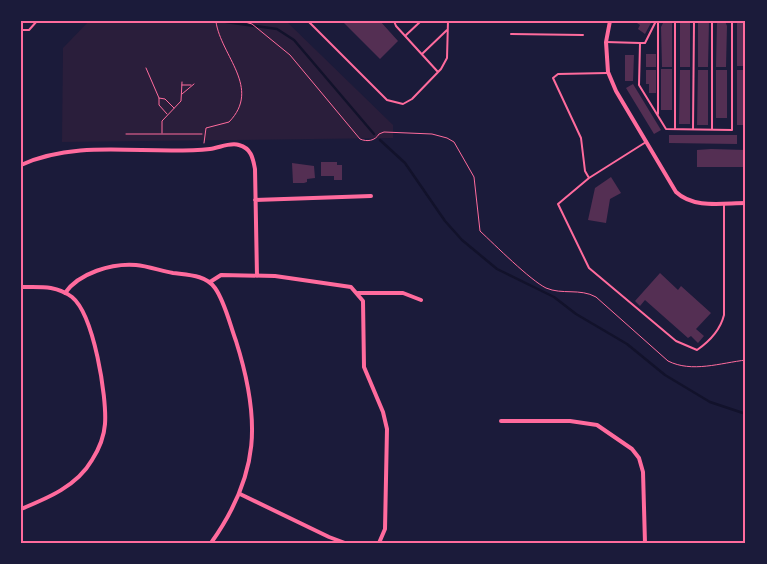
<svg xmlns="http://www.w3.org/2000/svg" width="767" height="564" viewBox="0 0 767 564" font-family="Ubuntu,sans-serif">
  <style>
    .green { fill: #2a1e3b }
    .lines { fill: none; stroke-linecap: round; stroke-linejoin: round }
    .stream { stroke: #12122b; stroke-width: 2.5 }
    .building { fill: #542f53 }
    .path { stroke: #ff6b9d; stroke-width: 1 }
    .service { stroke: #ff6b9d; stroke-width: 2 }
    .minor { stroke: #ff6b9d; stroke-width: 4 }
    .neatline { fill: none; stroke: #ff6b9d; stroke-width: 2 }
  </style>
  <rect width="100%" height="100%" fill="#1b1b3a"/>
  <path class="green" d="M89,21h197l107,104v13l-331,4 1,-94z"/>
  <g class="lines">
    <path class="stream" d="M226,22l51,7 17,11 80,94
      M380,140l25,23 40,58 17,19 35,29 57,28 22,17 51,30 38,31 45,27 36,12"/>
  </g>
  <path class="building" d="M342,21h38l18,20 -18,18z
    M639,21h13l-7,13 -7,-5 2,-4 -3,-2z
    M664,21h8v46h-10l-1,-40z
    M680,21h10v46h-10z
    M698,21h11l-1,46h-10z
    M717,21h8l2,5 -1,41h-10z
    M737,21h8v45h-8z
    M646,54h10v13h-10z
    M625,55h9l-1,26h-8z
    M661,69h11v41h-11z
    M646,70h10v23h-7v-9h-3z
    M680,70h10v54h-11z
    M698,70h10v55h-11z
    M716,70h11v48h-11z
    M737,70h9v55h-9z
    M633,84l28,46 -7,4 -28,-46z
    M669,135h68v9l-68,-1z
    M711,149l35,1v17h-49v-17z
    M321,162h16v3h5v15h-8v-4h-13z
    M292,163l22,3 1,12 -8,1v3l-3,1h-11z
    M611,177l10,16 -11,6 -4,24 -18,-3 7,-32z
    M660,273l18,17 3,-4 30,27 -15,16 8,7 -6,7 -7,-7 -3,2 -43,-38 -5,6 -5,-5z"/>
  <g class="lines">
    <path class="path" d="M216,22l26,-1 10,3 38,31 70,84c7,3 15,2 19,-5l5,-2 48,2 15,4 7,4 20,35 6,54c15,14 50,49 66,57 16,7 34,0 50,9l72,64c24,12 52,2 78,-1
      M146,68l13,30
      M182,85h9
      M182,94l12,-10
      M167,114l-8,-9v-7l6,1 9,9
      M162,133v-12l19,-20 1,-19
      M126,134h76
      M204,143l2,-15 23,-6c33,-34 -8,-66 -13,-100"/>
    <path class="service" d="M308,21l79,79 16,4 9,-5 29,-30 6,-11 1,-37
      M394,21l2,5 42,46
      M656,21l-11,22h-5l-1,42 27,44 66,1v-109
      M658,21v93
      M712,21v108
      M21,30h8l8,-9
      M511,34l72,1
      M405,36l16,-15
      M606,42l34,1
      M422,54l25,-24
      M675,129v-108
      M693,129l1,-108
      M646,142l-57,36 -31,26 31,64 87,73 21,9c13,-9 23,-19 27,-35v-112
      M589,178l-4,-7 -4,-33 -28,-60 5,-4 49,-1"/>
    <path class="minor" d="M610,21l-4,21 2,30 8,19 60,101c18,17 47,11 70,11
      M21,165c60,-27 126,-9 189,-16 9,-1 20,-7 29,-4 12,3 14,13 16,24l2,107
      M255,200l116,-4
      M210,282l11,-7 54,1 76,11 12,14 1,66 19,45 4,17 -2,100 -6,14
      M21,287c19,0 35,-2 51,10 22,18 35,100 33,127 -1,14 -6,25 -13,36 -15,26 -44,38 -71,49
      M65,293c14,-20 47,-30 71,-28 12,1 25,6 37,8 15,2 33,2 42,15 10,14 15,37 21,53 25,79 24,133 -25,202
      M358,293h45l18,7
      M501,421h69l27,4 35,24 7,9 4,14 2,71
      M240,494l89,43 16,6
      M414,543h7"/>
  </g>
  <rect width="767" height="564" fill="none" stroke="#1b1b3a" stroke-width="45"/>
  <rect x="22" y="22" width="722" height="520" class="neatline"/>
</svg>
